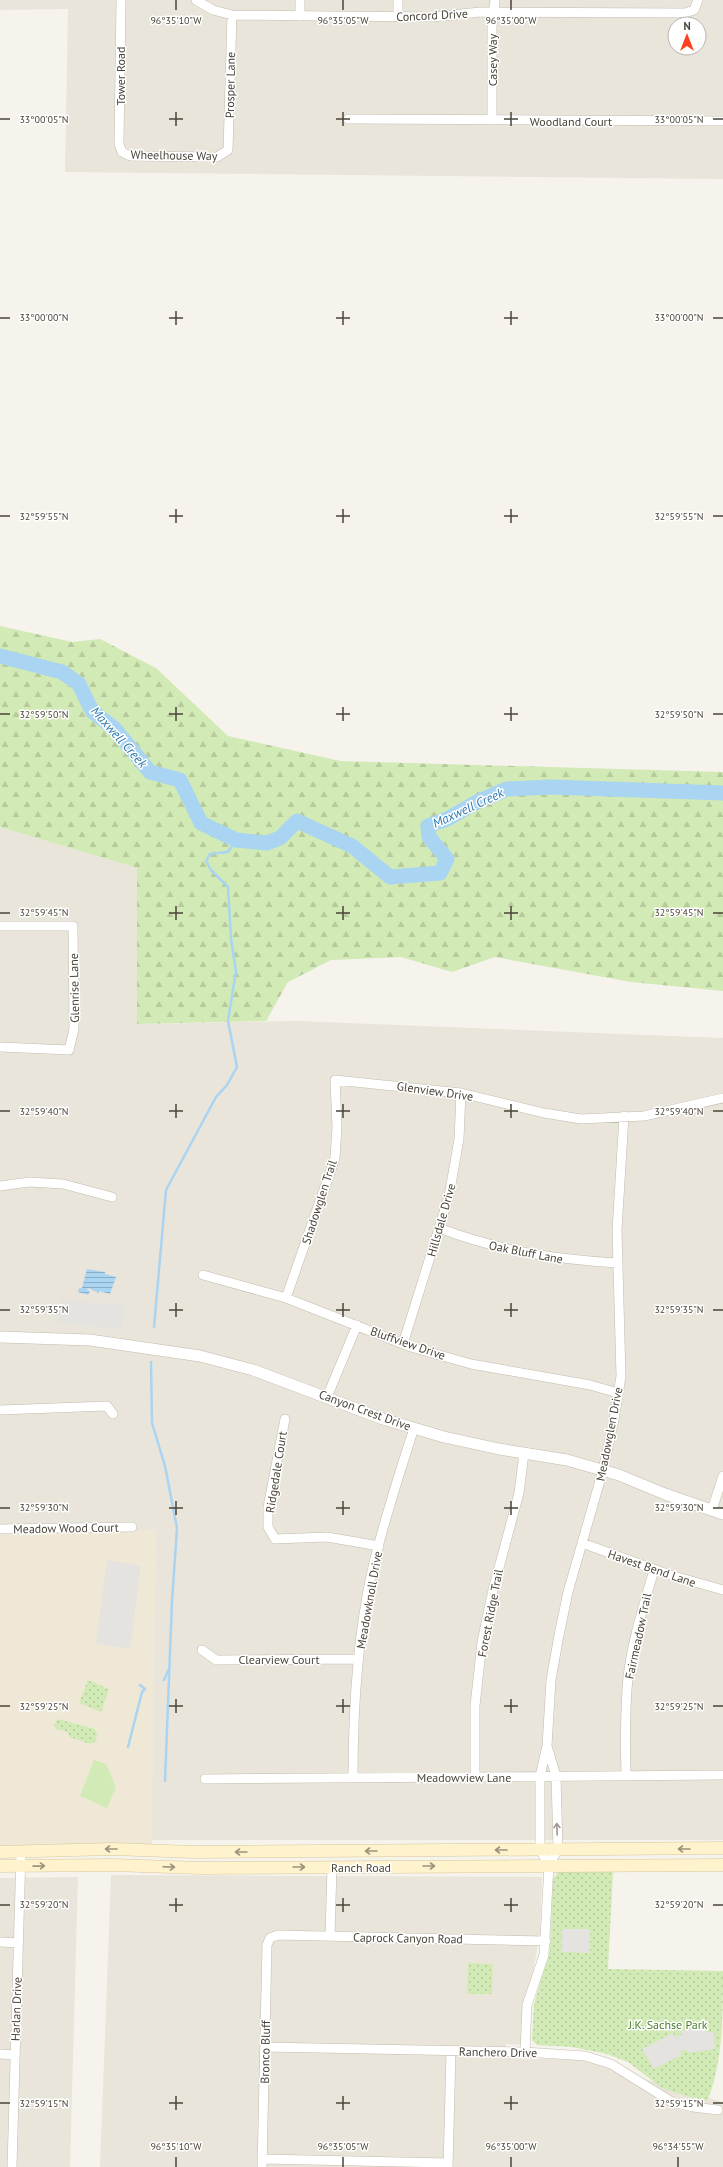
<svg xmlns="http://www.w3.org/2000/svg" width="723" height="2167" font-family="'PT Sans',sans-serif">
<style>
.residential{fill:#eae5da;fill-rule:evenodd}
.education{fill:#efe8d6}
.grass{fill:#d2eab5}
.forest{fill:url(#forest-firs)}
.park{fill:url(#park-dots)}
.parking{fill:#e5e3e0}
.water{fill:url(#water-rules)}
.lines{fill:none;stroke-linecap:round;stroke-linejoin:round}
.stream{stroke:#a9d4f2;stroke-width:2.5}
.river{stroke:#a9d4f2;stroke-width:15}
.minor-casing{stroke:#c2bbae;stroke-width:10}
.tertiary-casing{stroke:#c2bbae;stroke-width:12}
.secondary-casing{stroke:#d6c79b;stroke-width:13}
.minor{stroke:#fff;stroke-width:9}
.tertiary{stroke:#fff;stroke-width:11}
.secondary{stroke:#fff3cd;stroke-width:12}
.oneway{stroke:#9c9892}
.oneway2{stroke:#9c937c}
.ticks{fill:none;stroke:#4b4439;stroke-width:1.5}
.labels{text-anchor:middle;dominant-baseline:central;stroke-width:3;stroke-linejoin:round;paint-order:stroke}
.street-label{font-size:12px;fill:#4b4439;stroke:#fff}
.park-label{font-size:12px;fill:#4a7f2a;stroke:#fff}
.water-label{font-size:13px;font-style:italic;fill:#2e7ab2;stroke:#fff}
.ticks-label{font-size:10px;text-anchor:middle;fill:#4b4439;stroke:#fff;stroke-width:3;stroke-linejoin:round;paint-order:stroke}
</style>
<defs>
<pattern id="forest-firs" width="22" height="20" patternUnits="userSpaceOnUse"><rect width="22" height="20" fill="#d2eab5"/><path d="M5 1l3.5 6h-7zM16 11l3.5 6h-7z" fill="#b6ca9c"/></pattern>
<pattern id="park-dots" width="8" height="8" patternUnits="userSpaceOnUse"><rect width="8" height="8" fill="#d2eab5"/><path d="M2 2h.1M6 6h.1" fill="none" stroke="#b6ca9c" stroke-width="1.8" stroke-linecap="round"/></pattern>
<pattern id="water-rules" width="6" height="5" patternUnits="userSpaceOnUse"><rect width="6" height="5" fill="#a9d4f2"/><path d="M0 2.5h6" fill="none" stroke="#8caec5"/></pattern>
</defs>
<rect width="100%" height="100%" fill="#f6f3ec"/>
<path class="residential" d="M0 0H723V179L65 172 68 9 0 10ZM675 24H699V48H675Z
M0 827 137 868 138 1024 298 1021 723 1038V1840H0Z
M111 1875 542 1877 540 1932 521 2045 506 2044V2058L580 2060 723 2102V2167H100Z
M78 1877 70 2167H0V1878Z"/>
<path class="education" d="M156 1530 152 1845 0 1846V1533Z"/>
<path class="grass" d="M94 1760 106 1764 116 1787 107 1808 80 1796Z"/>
<path class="forest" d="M0 626 72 642 100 639 156 668 228 736 340 761 723 772V991L631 982 495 957 452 972 401 957 331 960 288 982 266 1021 137 1024V868L0 827Z"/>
<path class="park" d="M88 1680 109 1689 101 1712 79 1703Z
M58 1719 95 1729 97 1734 96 1741 90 1744 70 1737 67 1732 56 1729 54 1725Z
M559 1870 613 1871 608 1969 723 1971C723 2013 723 2062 708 2099L702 2101 662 2088 628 2062 607 2054 572 2047 537 2045 532 2040 534 2004 550 1950 553 1879Z
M468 1963 493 1964 492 1994H467Z"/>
<path class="parking" d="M60 1300 124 1305 122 1329 58 1323Z
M107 1560 141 1566 130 1649 96 1644Z
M562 1929H590V1953L562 1952Z
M704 2026 706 2032H714L715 2049 688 2053 687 2050 680 2051 681 2055 654 2069 642 2049 673 2033 675 2037 682 2035 681 2031Z"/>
<path class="water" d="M87 1269 105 1272V1274L116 1277 110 1294 99 1291V1293L88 1288 87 1290 90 1291 88 1295 78 1292 79 1288H82Z"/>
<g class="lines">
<path class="stream" d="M154 1327 166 1190 216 1097 227 1085 237 1067 228 1021 236 971 231 939 228 887 211 870 206 861 210 854 228 852 236 840
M151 1362 152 1423 165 1466 177 1528 172 1601 165 1781
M164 1680 169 1669
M128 1747 142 1692 145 1689 140 1685"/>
<path class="river" d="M0 656 62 672 79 684 92 711 115 729 150 772 180 780 201 823 236 840 267 843 280 838 297 821 352 846 390 877 440 873 447 859 429 837 428 826 447 819 477 802 507 789 550 787 723 793"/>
<defs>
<path id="minor" d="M121 0 119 144 122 152 130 156 217 157 228 150 232 15
M196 0 213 10 232 15 434 17 480 12 685 13 694 10 698 0
M300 16V0
M398 17V0
M348 119 723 121
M492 120V27L495 0
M0 926H73L74 1029 69 1050 0 1047
M0 1186 29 1182 63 1184 112 1197
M439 1228C499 1251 553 1259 617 1263
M203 1275 286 1298 411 1347 471 1364 590 1385 618 1393
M286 1298 335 1158 337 1127 335 1080 461 1093 544 1113 581 1119 644 1116 723 1098
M403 1344 449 1196 459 1139 461 1093
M327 1397 357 1325
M0 1410 107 1406 113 1414
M285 1419 268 1507V1527L275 1539 327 1537 379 1546
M712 1510 723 1476
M0 1529 132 1527
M582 1543 670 1575 723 1590
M202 1650 216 1660 359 1659
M547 1746 551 1680 559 1635 568 1592 603 1470 614 1420 621 1376 617 1230 624 1116
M626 1775C625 1743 625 1710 628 1677 632 1641 644 1605 654 1570
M353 1777C353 1709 357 1639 372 1571 383 1523 399 1475 414 1428
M475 1777V1706L482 1642 493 1590 519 1493 524 1453
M205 1779 723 1775
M330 1936 332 1867
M0 1942 18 1943
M265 2047 525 2052 585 2056 611 2064 672 2102 693 2107 718 2110
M525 2052 527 2005 544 1955 549 1865 558 1849 556 1776 547 1746 540 1776V1850L549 1865
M0 2054 15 2055
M262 2159 448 2163
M12 2167 21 1852
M262 2167 267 1945 270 1938 278 1935 546 1941
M448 2167 451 2051"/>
<path id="tertiary" d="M0 1337 90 1340 200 1356 253 1370 383 1419 444 1437 499 1449 567 1460 619 1475 665 1494 723 1514"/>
<path id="secondary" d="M0 1852 112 1849 194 1852 723 1848
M0 1866 113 1865 200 1868 723 1865"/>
</defs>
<use href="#minor" class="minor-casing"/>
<use href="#tertiary" class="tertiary-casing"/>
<use href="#secondary" class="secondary-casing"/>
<use href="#minor" class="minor"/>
<use href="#tertiary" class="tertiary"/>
<use href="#secondary" class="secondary"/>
</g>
<defs><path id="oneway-shaft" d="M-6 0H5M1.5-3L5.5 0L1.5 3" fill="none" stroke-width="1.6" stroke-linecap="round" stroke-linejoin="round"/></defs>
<use class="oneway" href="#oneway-shaft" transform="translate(557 1829) rotate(-92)"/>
<g class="oneway2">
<use href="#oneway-shaft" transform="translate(111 1849) rotate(-180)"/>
<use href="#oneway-shaft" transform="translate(684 1849) rotate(180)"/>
<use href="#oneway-shaft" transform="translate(501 1850) rotate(180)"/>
<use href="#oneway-shaft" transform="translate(371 1851) rotate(180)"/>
<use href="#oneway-shaft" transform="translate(241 1852) rotate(180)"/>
<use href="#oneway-shaft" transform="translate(39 1866) rotate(-1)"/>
<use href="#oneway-shaft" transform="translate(429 1866)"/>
<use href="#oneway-shaft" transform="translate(169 1867) rotate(2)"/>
<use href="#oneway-shaft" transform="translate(299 1867)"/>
</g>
<path class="ticks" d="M176 0V10M343 0V10M511 0V10M176 112V126M343 112V126M511 112V126M0 119H10M169 119H183M336 119H350M504 119H518M713 119H723M176 311V325M343 311V325M511 311V325M0 318H10M169 318H183M336 318H350M504 318H518M713 318H723M176 509V523M343 509V523M511 509V523M0 516H10M169 516H183M336 516H350M504 516H518M713 516H723M176 707V721M343 707V721M511 707V721M0 714H10M169 714H183M336 714H350M504 714H518M713 714H723M176 906V920M343 906V920M511 906V920M0 913H10M169 913H183M336 913H350M504 913H518M713 913H723M176 1104V1118M343 1104V1118M511 1104V1118M0 1111H10M169 1111H183M336 1111H350M504 1111H518M713 1111H723M176 1303V1317M343 1303V1317M511 1303V1317M0 1310H10M169 1310H183M336 1310H350M504 1310H518M713 1310H723M176 1501V1515M343 1501V1515M511 1501V1515M0 1508H10M169 1508H183M336 1508H350M504 1508H518M713 1508H723M176 1699V1713M343 1699V1713M511 1699V1713M0 1706H10M169 1706H183M336 1706H350M504 1706H518M713 1706H723M176 1898V1912M343 1898V1912M511 1898V1912M0 1905H10M169 1905H183M336 1905H350M504 1905H518M713 1905H723M176 2096V2110M343 2096V2110M511 2096V2110M0 2103H10M169 2103H183M336 2103H350M504 2103H518M713 2103H723M176 2157V2167M343 2157V2167M511 2157V2167M678 2157V2167"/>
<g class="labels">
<g class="street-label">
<text transform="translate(432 15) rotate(-3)">Concord Drive</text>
<text transform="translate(492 60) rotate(-90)">Casey Way</text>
<text transform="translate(120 76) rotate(-90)">Tower Road</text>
<text transform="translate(230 85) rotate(-89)">Prosper Lane</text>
<text x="571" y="121">Woodland Court</text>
<text transform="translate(174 155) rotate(1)">Wheelhouse Way</text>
<text transform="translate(74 988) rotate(-91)">Glenrise Lane</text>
<text transform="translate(435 1091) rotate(8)">Glenview Drive</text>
<text transform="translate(319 1202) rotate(-72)">Shadowglen Trail</text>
<text transform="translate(441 1220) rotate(-74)">Hillsdale Drive</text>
<text transform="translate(526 1252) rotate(11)">Oak Bluff Lane</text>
<text transform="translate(408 1343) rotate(19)">Bluffview Drive</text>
<text transform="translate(365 1410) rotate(20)">Canyon Crest Drive</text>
<text transform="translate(609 1434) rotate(-79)">Meadowglen Drive</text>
<text transform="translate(276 1472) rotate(-81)">Ridgedale Court</text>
<text transform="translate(66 1528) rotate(-1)">Meadow Wood Court</text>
<text transform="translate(652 1568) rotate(19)">Havest Bend Lane</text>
<text transform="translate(369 1600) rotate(-80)">Meadowknoll Drive</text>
<text transform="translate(490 1613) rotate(-79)">Forest Ridge Trail</text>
<text transform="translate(638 1636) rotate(-78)">Fairmeadow Trail</text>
<text x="279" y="1659">Clearview Court</text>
<text x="464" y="1777">Meadowview Lane</text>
<text x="361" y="1867">Ranch Road</text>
<text transform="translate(408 1938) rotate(1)">Caprock Canyon Road</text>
<text transform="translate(16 2009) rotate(-88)">Harlan Drive</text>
<text transform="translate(265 2052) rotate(-89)">Bronco Bluff</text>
<text transform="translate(498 2052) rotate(1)">Ranchero Drive</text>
</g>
<g class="park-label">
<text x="668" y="2024">J.K. Sachse Park</text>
</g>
<g class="water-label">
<text transform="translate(119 737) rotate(48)">Maxwell Creek</text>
<text transform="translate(468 808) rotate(-25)">Maxwell Creek</text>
</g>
</g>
<g class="ticks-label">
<text x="176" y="24">96°35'10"W</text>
<text x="343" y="24">96°35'05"W</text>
<text x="511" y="24">96°35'00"W</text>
<text x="44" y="123">33°00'05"N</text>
<text x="679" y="123">33°00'05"N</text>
<text x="44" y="321">33°00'00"N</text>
<text x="679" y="321">33°00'00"N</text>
<text x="44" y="520">32°59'55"N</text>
<text x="679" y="520">32°59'55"N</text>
<text x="44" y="718">32°59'50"N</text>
<text x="679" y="718">32°59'50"N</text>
<text x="44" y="916">32°59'45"N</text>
<text x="679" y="916">32°59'45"N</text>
<text x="44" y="1115">32°59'40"N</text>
<text x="679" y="1115">32°59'40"N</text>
<text x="44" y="1313">32°59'35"N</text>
<text x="679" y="1313">32°59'35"N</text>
<text x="44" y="1511">32°59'30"N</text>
<text x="679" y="1511">32°59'30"N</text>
<text x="44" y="1710">32°59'25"N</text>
<text x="679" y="1710">32°59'25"N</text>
<text x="44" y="1908">32°59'20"N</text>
<text x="679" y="1908">32°59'20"N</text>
<text x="44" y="2107">32°59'15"N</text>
<text x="679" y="2107">32°59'15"N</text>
<text x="176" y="2150">96°35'10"W</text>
<text x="343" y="2150">96°35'05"W</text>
<text x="511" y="2150">96°35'00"W</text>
<text x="678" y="2150">96°34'55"W</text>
</g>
<g transform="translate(687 36)"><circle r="19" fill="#ffffff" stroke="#b7b4b0"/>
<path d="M0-3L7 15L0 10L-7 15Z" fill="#fc3f1d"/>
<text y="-6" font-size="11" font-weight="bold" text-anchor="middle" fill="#4b4439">N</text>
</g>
</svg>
